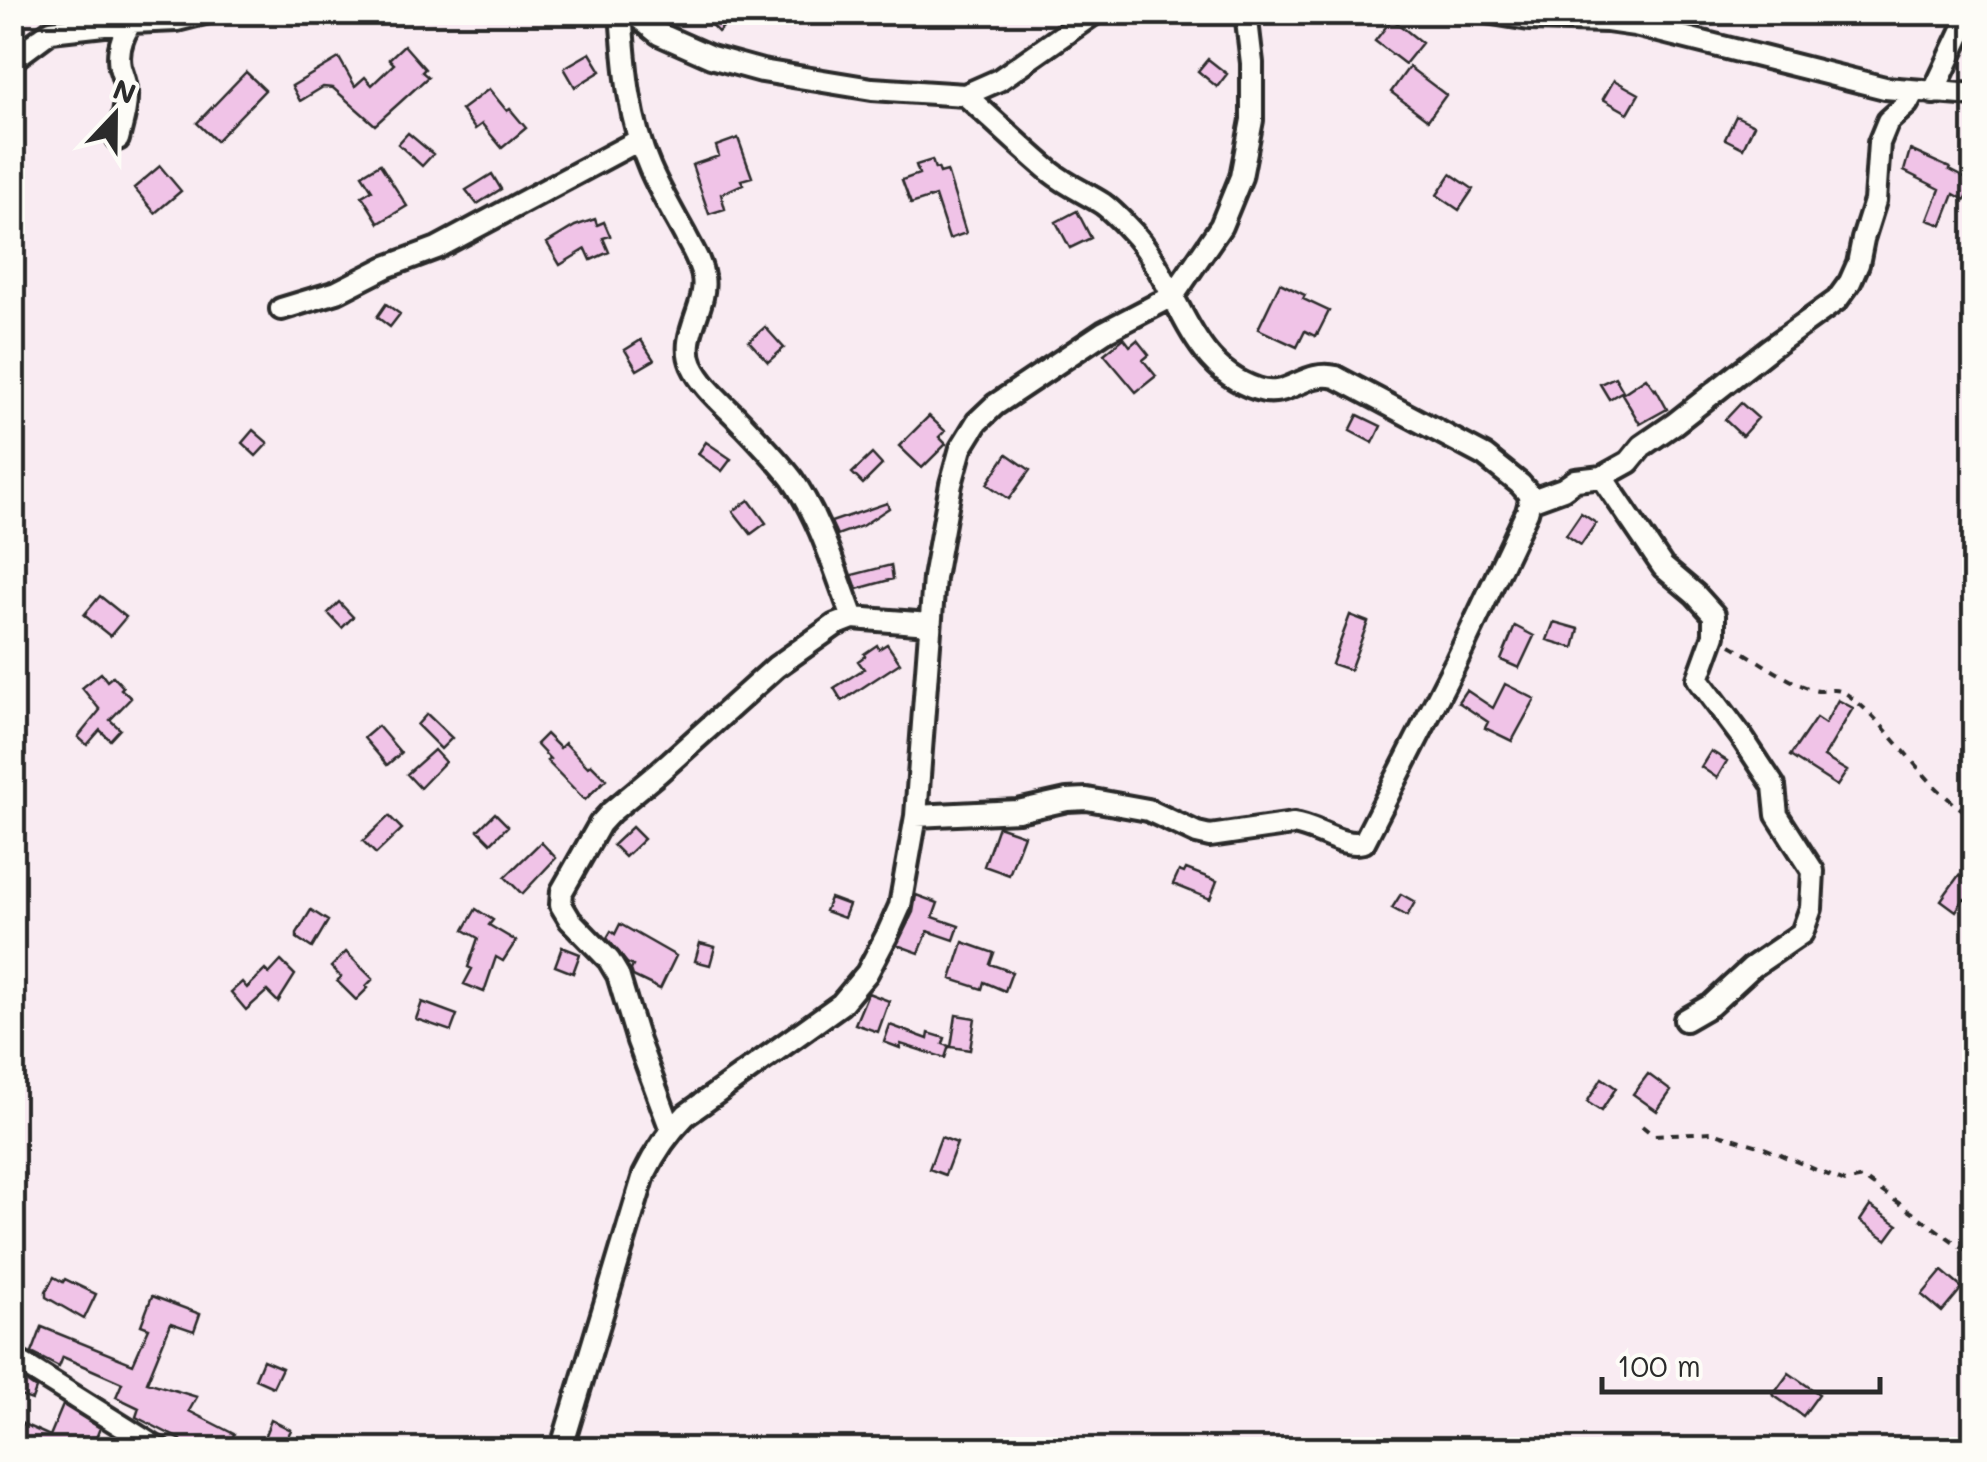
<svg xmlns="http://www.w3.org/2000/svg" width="1987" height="1462" font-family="Mali,sans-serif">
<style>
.building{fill:#f0c3e7;stroke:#2b2b2b;stroke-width:2.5}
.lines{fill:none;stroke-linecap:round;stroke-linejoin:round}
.street-casing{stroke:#2b2b2b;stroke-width:28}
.path{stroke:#2b2b2b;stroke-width:4;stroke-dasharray:8 8;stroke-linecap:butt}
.street{stroke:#fdfcf7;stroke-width:20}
</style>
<rect width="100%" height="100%" fill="#f9ebf2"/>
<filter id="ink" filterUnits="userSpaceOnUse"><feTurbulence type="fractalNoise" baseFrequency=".01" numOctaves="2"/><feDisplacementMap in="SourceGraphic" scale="20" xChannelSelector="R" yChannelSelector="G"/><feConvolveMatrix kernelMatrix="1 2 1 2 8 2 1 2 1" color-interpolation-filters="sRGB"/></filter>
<g filter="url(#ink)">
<path class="building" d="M699 12H719L728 22 718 32Z
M1392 19 1422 43 1405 64 1375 41Z
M404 45 425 69 422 72 428 77 375 125 333 88 323 87 300 101 292 86 339 58 355 86 365 77 372 85 394 64 389 59Z
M590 53 601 71 575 87 564 68Z
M1208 59 1227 74 1217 87 1198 71Z
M1409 67 1446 95 1428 120 1391 92Z
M246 72 265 90 216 141 197 123Z
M1614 80 1639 94 1628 113 1603 99Z
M489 89 507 111 510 109 526 128 502 148 482 124 475 129 461 110Z
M1736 116 1754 125 1743 148 1725 139Z
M408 133 433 154 422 166 398 144Z
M738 138 752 177 741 180 743 184 721 194 725 209 709 214 692 165 719 156 716 146Z
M1910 150 1950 168 1949 170 1974 183 1965 200 1954 194 1942 225 1928 220 1940 189 1904 171Z
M932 160 935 169 938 168 940 173 947 171 966 233 949 239 935 196 911 204 902 180 919 174 916 165Z
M380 164 407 206 379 223 362 196 372 190 362 175Z
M160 166 181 191 155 213 134 188Z
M492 174 501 189 477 204 466 190Z
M1451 174 1473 189 1459 210 1437 195Z
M1077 211 1091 238 1070 248 1056 222Z
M595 219 597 225 604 222 610 236 603 238 609 252 591 260 586 249 560 265 547 243 575 226Z
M1280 283 1305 295 1303 299 1329 311 1318 333 1317 332 1315 336 1305 331 1297 347 1258 329Z
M386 304 400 314 390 327 377 317Z
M765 327 784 348 768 362 749 341Z
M1124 338 1130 346 1137 340 1149 355 1143 360 1156 376 1136 392 1104 354Z
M641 340 654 360 637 370 625 350Z
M1615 377 1623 391 1609 399 1600 384Z
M1646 378 1655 390 1656 389 1667 409 1640 424 1622 394Z
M1741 403 1758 418 1742 436 1725 420Z
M1358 415 1381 426 1373 443 1350 431Z
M929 416 945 431 939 437 946 444 922 468 899 446Z
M253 430 268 443 256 456 242 443Z
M706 442 731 459 722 471 698 454Z
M872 454 882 465 863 484 852 473Z
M1007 454 1030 470 1009 499 987 484Z
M749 500 766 523 751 534 733 511Z
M887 503 889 508 862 526 837 535 831 522Z
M1581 513 1596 523 1581 545 1566 535Z
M891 565 893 579 857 589 852 575Z
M100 596 126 617 110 636 84 615Z
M339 602 353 617 342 628 328 613Z
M1350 615 1368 622 1350 670 1332 664Z
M1554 622 1579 629 1574 648 1547 640Z
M1515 626 1534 636 1519 668 1501 660Z
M887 644 900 663 842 701 834 688 864 669 858 661 865 656 864 654 877 645 879 649Z
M101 673 107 681 113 676 123 687 121 689 131 698 110 720 120 729 110 740 100 730 87 745 78 737 100 710 82 688Z
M1505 684 1535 699 1512 741 1485 728 1488 722 1458 702 1466 690 1493 708Z
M1838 700 1853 708 1824 757 1847 771 1837 786 1790 756 1816 718 1825 724Z
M427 714 452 738 441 749 417 725Z
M378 726 401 753 387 765 364 738Z
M546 734 560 748 565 743 588 767 591 764 606 779 585 800 547 761 550 759 536 744Z
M434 750 445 762 420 788 407 774Z
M1711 751 1727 761 1717 778 1701 767Z
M495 813 508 826 491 843 478 830Z
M389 816 402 829 376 854 363 841Z
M998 826 1024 835 1009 875 984 866Z
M632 827 644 839 625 857 613 845Z
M541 842 556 858 522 894 505 877Z
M1186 869 1217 881 1210 899 1173 884 1179 871 1184 873Z
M1959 875 1974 886V906L1964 899 1956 911 1941 900Z
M1401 894 1415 902 1407 916 1392 908Z
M916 895 938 903 933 917 959 926 954 940 928 931 919 953 897 945 913 912Z
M830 898 849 905 844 918 825 911Z
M476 909 493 920 489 925 516 941 503 961 496 957 484 992 464 984 472 969 468 967 478 938 464 930Z
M311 910 328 921 312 948 297 938V933Z
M620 924 676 956 660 989 633 976 631 970 633 966 627 963 607 938 611 931 615 934Z
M963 942 994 953 990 964 1012 972 1005 991 984 982 982 989 951 979Z
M700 943 715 947 710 965 695 961Z
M562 947 580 954 573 973 555 966Z
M346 952 373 979 366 986 368 988 356 1000 337 981 341 977 331 967Z
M281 961 295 975 278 1002 267 991 246 1010 231 992 242 982 247 988 265 970 269 974Z
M868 993 889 1001 878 1032 855 1024Z
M422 1002 457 1015 451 1031 416 1019Z
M956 1015 975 1018 970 1050 951 1047Z
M890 1025 928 1039 929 1033 945 1038 943 1044 949 1046 945 1058 901 1044 900 1048 884 1042Z
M1648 1074 1671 1091 1657 1111 1633 1094Z
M1602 1078 1616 1088 1601 1111 1587 1102Z
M941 1137 957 1143 945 1175 929 1169Z
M1870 1206 1898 1225 1887 1240 1860 1221Z
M1942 1271 1962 1288 1942 1312 1922 1295Z
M54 1277 63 1282 65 1279 96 1294 84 1319 46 1297V1291Z
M152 1296 200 1314 194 1331 171 1323 147 1382 197 1397 189 1411 234 1434 233 1437 257 1450H178L181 1440 136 1417 139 1408 116 1397 122 1383 63 1357 59 1367 32 1353 42 1327 133 1364 149 1328 141 1325Z
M263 1360 282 1368 273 1387 255 1379Z
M1789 1373 1819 1394 1803 1416 1773 1395Z
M20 1378 36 1389 32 1400 14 1394Z
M63 1405 100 1428 96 1438 122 1450H12V1419L50 1436Z
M271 1420 291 1430 281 1450H259Z"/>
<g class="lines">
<defs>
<path id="street" d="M621 12C625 66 628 118 650 168 660 191 673 213 685 235 692 249 701 262 703 277 708 307 679 335 692 365 701 385 721 402 736 417 755 437 775 457 792 479 821 520 835 571 853 618
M632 12 659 34 711 57 762 71 872 89 965 95 999 80 1096 12
M1486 12 1529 19 1607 21 1635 25 1885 88 1974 95
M12 60 51 31 131 22 177 20 209 12
M1933 93 1971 12
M118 139C122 123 127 107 126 91 126 83 122 75 120 67 116 47 125 31 136 14
M281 309 337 292 386 267 437 248 639 140
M1602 477 1663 567 1695 594 1714 615V635L1698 679 1741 736 1774 786 1777 815 1813 871 1811 908 1802 933 1751 968 1711 1005 1685 1020
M1530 501 1563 489 1576 480 1602 477 1629 462 1642 446 1674 424 1769 349 1837 300 1850 282 1858 264 1863 239 1875 201 1879 143 1888 121 1907 104 1914 91
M916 816 1018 811 1067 800 1087 799 1148 810 1197 833 1210 836 1293 824C1318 827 1340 848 1364 842L1456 662 1527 512 1530 501 1528 493 1520 484 1485 456 1336 377C1304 369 1289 400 1257 389 1187 366 1179 286 1136 236 1126 225 1115 213 1103 204 1086 193 1067 185 1051 172 1021 147 994 120 965 95
M671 1130 638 1041 618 975 609 960 570 920 561 905 562 891 600 824 611 812 658 773 776 667 835 625 853 618 929 624
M23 1364 160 1450
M561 1450 644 1175C655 1152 667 1134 686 1115L841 1004 867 973 887 935 900 906 916 816 934 578 951 484 961 448 977 422 995 405 1104 332 1173 296 1221 226 1241 177 1252 120V63L1246 12"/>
</defs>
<use href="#street" class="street-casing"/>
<path class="path" d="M1731 645C1753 657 1775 673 1798 684 1804 686 1813 691 1819 691 1831 691 1837 687 1848 695 1895 729 1923 788 1974 817
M1642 1126 1653 1135 1712 1132 1762 1147 1845 1182 1863 1178 1974 1256
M1974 1286C1962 1319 1961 1347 1974 1381
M1972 1450 1974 1443"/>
<use href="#street" class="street"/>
</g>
</g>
<rect width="1987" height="1462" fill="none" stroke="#fdfcf7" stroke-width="50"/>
<rect x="25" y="25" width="1937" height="1412" fill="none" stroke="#2b2b2b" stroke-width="4" filter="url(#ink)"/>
<g transform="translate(115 115) rotate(22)" stroke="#fdfcf7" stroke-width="8" paint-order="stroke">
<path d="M0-8L18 38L0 25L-18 38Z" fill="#2b2b2b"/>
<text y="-15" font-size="28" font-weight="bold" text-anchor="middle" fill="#2b2b2b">N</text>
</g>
<path d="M1602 1377v15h278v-15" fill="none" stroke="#2b2b2b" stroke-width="5"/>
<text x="1617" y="1377" font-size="30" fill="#2b2b2b" stroke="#fdfcf7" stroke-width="8" paint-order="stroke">100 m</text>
</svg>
